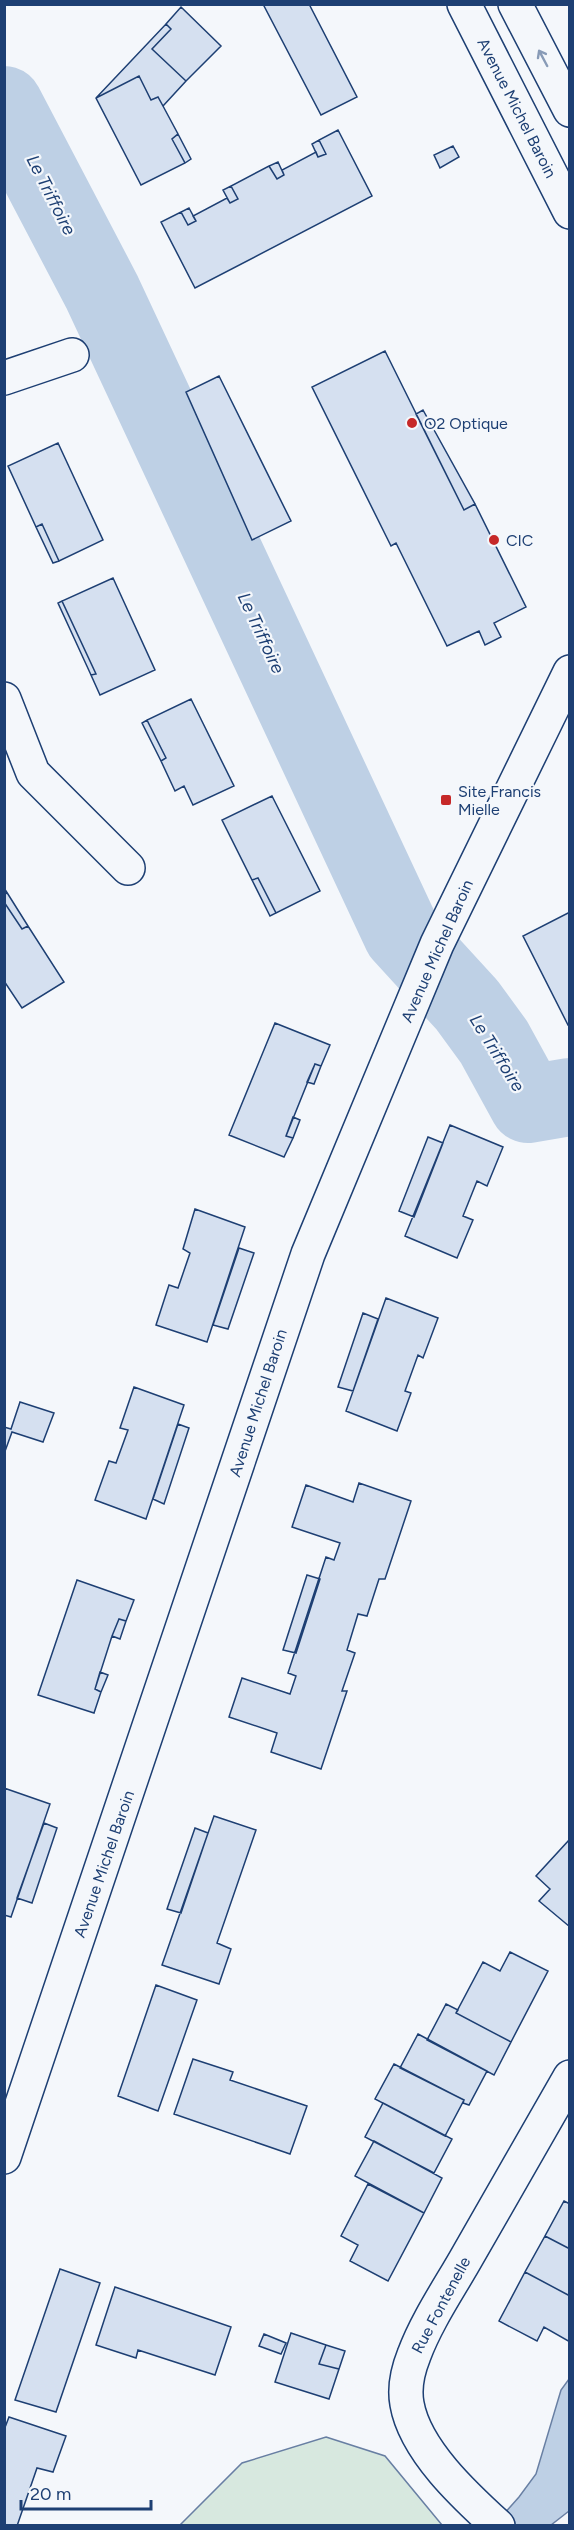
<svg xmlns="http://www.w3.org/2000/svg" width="574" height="2530" font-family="Figtree,sans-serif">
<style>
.green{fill:#d7e8df;stroke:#687fa3;stroke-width:1.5}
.water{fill:#bed0e5;stroke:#687fa3;stroke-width:1.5}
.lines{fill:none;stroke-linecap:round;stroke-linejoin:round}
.river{stroke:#bed0e5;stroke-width:78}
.building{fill:#d5e0f0;stroke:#1d3f73;stroke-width:1.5}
.minor-casing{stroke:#1d3f73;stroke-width:36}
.tertiary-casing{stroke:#1d3f73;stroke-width:36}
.minor{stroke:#f4f7fb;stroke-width:33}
.tertiary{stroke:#f4f7fb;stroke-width:33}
.oneway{stroke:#889bb7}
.poi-dot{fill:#c62828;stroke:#f4f7fb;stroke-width:2}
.labels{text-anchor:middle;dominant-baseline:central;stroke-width:4.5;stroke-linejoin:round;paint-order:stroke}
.street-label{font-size:16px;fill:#1d3f73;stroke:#f4f7fb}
.poi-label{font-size:16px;fill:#1d3f73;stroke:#f4f7fb;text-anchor:start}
.water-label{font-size:18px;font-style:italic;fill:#1d3f73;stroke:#f4f7fb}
</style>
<rect width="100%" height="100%" fill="#f4f7fb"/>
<path class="green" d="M326 2437 385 2456 442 2525H180L242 2463Z"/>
<path class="water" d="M569 2379V2511L551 2525 493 2526 519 2497 536 2474 561 2390Z"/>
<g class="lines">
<path class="river" d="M4 105 102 292 402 934 467 1005 494 1042 528 1104 570 1097"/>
</g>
<path class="building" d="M263 4H309L357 97 321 115Z
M181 7 221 46 186 81 152 49 171 29 166 24Z
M166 24 171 29 152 49 186 81 163 106 158 97 151 100 139 76 96 98Z
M139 76 151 100 158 97 163 106 178 134 172 139 185 163 141 185 96 98Z
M338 130 372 196 195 288 161 222 181 212 188 225 196 221 193 216 227 198 230 203 238 199 231 186 269 166 277 179 284 175 282 170 316 152 318 157 326 154 319 140Z
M178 134 191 159 185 163 172 139Z
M319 140 326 154 318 157 312 144Z
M453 146 459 157 440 168 434 155Z
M278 162 284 175 277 179 269 166Z
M231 186 238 199 230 203 223 190Z
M189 208 196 221 188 225 181 212Z
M385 351 464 510 475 504 526 607 494 623 501 637 485 645 479 631 447 646 396 543 391 546 312 387Z
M219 376 291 521 252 540 186 392Z
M423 410 475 504 464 510 416 414Z
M58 443 103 540 59 561 42 524 36 527 8 466Z
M42 524 59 561 53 563 36 527Z
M113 578 155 670 100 695 91 675 96 674 62 601Z
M62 601 96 674 91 675 58 603Z
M191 699 234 786 193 805 184 786 175 791 161 761 166 758 147 720Z
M147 720 166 758 161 761 142 723Z
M272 796 320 891 276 913 258 878 252 880 222 820Z
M258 878 276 913 270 916 252 880Z
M6 891 28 926 22 929 4 902Z
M4 902 22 929 28 926 64 982 22 1008 4 981Z
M570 912V1024L568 1025 523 936Z
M275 1023 330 1045 321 1066 315 1064 286 1136 293 1138 284 1157 229 1135Z
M315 1064 321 1066 314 1084 307 1082Z
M293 1117 300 1120 293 1138 286 1136Z
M450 1125 503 1147 487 1186 477 1181 463 1216 473 1220 457 1258 405 1236Z
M428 1137 443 1143 414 1217 399 1211Z
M195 1209 245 1227 207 1342 156 1325 169 1285 178 1288 190 1253 183 1249Z
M239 1248 254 1253 228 1329 213 1325Z
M386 1298 438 1318 423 1358 418 1355 405 1391 411 1393 397 1431 346 1411Z
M363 1313 378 1319 353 1391 338 1387Z
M134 1387 184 1405 146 1519 95 1500 109 1461 116 1463 128 1430 120 1428Z
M20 1402 54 1413 43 1442 12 1432 4 1454V1427L11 1429Z
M178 1424 189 1428 164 1504 153 1499Z
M359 1483 411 1501 385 1579H379L367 1616 358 1614 347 1650 355 1653 342 1691H347L321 1769 271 1752 277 1733 229 1717 242 1678 290 1694 296 1676 288 1673 326 1557 334 1560 340 1543 292 1527 306 1485 353 1502Z
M307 1575 320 1579 296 1653 283 1650Z
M77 1580 134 1600 126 1621 119 1619 112 1636 95 1689 101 1692 94 1713 38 1695Z
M119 1619 126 1621 120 1639 112 1636Z
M100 1672 108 1675 101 1692 95 1689Z
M4 1788 50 1804 11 1917 4 1915Z
M214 1816 256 1830 217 1943 231 1949 219 1984 162 1965Z
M44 1823 57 1828 32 1903 17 1898Z
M195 1828 208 1833 181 1913 167 1909Z
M570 1839V1927L539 1901 550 1889 536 1876Z
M510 1952 548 1971 511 2042 456 2013 483 1962 500 1971Z
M156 1985 197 2000 158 2111 118 2096Z
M446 2004 458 2010 456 2013 511 2042 494 2075 427 2040Z
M418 2034 487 2071 469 2105 463 2103 464 2100 400 2068Z
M193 2059 233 2072 230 2080 307 2106 290 2154 174 2114Z
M394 2064 464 2100 445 2136 375 2099Z
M383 2103 452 2139 434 2173 365 2137Z
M374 2141 442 2178 424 2213 355 2176Z
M368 2184 424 2213 388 2281 350 2261 358 2245 341 2236Z
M564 2201 570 2204V2249L545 2236Z
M545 2236 570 2249V2296L525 2272Z
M60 2269 100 2283 56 2412 15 2400Z
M525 2272 570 2296V2342L544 2327 537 2341 499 2321Z
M115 2287 231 2327 215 2375 138 2350 136 2358 96 2345Z
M291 2333 326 2345 319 2364 339 2369 329 2399 275 2382Z
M264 2334 286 2343 281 2354 259 2346Z
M326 2345 345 2351 339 2369 319 2364Z
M9 2417 66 2436 53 2472 37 2468 17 2526H4V2430Z"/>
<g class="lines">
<defs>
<path id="minor" d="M4 378 72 355
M4 699 33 773 128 868
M498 2526C465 2496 415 2450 407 2404 404 2388 408 2370 414 2355 427 2320 450 2287 468 2255 502 2196 536 2136 570 2077"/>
<path id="tertiary" d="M464 4 570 212
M515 4 570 110
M4 2157 308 1254 437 944 570 672"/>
</defs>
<use href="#minor" class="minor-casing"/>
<use href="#tertiary" class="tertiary-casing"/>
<use href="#minor" class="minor"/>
<use href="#tertiary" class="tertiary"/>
</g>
<defs><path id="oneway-shaft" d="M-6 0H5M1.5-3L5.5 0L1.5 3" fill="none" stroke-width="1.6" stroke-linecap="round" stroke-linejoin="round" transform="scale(1.5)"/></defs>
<use class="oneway" href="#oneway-shaft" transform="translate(543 58) rotate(-118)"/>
<g class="poi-dot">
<circle cx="412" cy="423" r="6"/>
<circle cx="494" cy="540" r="6"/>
<rect x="440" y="794" width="12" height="12" rx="3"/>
</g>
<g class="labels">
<g class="street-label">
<text transform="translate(517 108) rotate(63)">Avenue Michel Baroin</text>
<text transform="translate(437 951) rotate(-66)">Avenue Michel Baroin</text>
<text transform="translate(258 1403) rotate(-72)">Avenue Michel Baroin</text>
<text transform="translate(104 1864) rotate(-71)">Avenue Michel Baroin</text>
<text transform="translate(441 2305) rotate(-62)">Rue Fontenelle</text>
</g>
<g class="poi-label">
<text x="424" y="423">O2 Optique</text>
<text x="506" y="540">CIC</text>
<text x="458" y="791">Site Francis<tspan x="458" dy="18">Mielle</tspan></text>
</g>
<g class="water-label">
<text transform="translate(51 195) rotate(63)">Le Triffoire</text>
<text transform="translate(261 633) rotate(65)">Le Triffoire</text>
<text transform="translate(497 1053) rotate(58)">Le Triffoire</text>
</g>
</g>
<rect width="574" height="2530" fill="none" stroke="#1d3f73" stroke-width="12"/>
<path d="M21 2500v9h130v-9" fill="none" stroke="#1d3f73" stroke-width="3"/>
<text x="30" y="2500" font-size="18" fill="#1d3f73" stroke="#f4f7fb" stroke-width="4.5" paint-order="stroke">20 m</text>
</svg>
